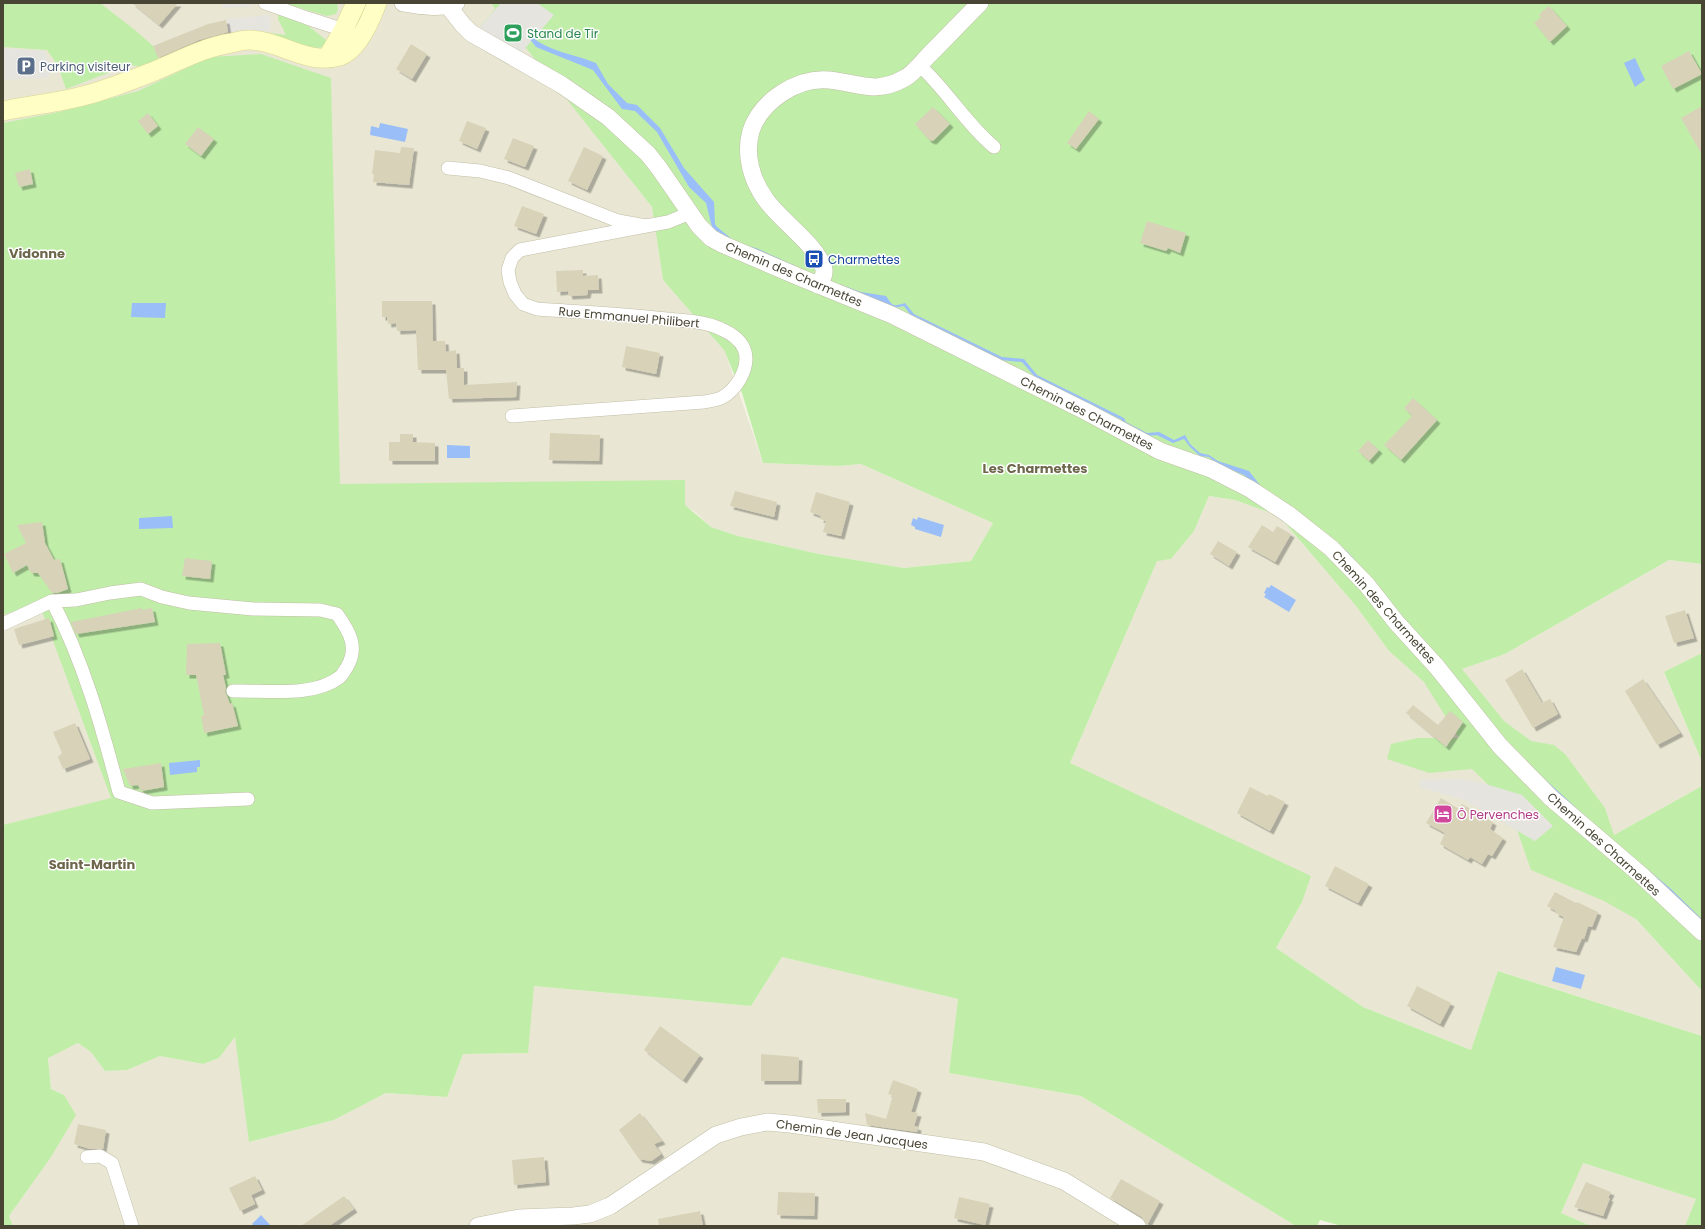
<svg xmlns="http://www.w3.org/2000/svg" width="1705" height="1229" font-family="Poppins,sans-serif">
<style>
.residential{fill:#e9e7d3}
.green{fill:#c0eea9}
.parking{fill:#e5e4de}
.water{fill:#9abef8}
.building{fill:#d8d2b9;filter:url(#shadow)}
.lines{fill:none;stroke-linecap:round;stroke-linejoin:round}
.minor-casing{stroke:#c1bea7;stroke-width:14}
.tertiary-casing{stroke:#c1bea7;stroke-width:18}
.secondary-casing{stroke:#d9d690;stroke-width:20}
.minor{stroke:#fff;stroke-width:13}
.tertiary{stroke:#fff;stroke-width:17}
.secondary{stroke:#fffec5;stroke-width:19}
.labels{text-anchor:middle;dominant-baseline:central;stroke-width:3;stroke-linejoin:round;paint-order:stroke}
.leisure-label{font-size:12px;fill:#27864d;stroke:#fff;text-anchor:start}
.service-label{font-size:12px;fill:#4e5e75;stroke:#fff;text-anchor:start}
.transit-label{font-size:12px;fill:#164399;stroke:#fff;text-anchor:start}
.street-label{font-size:12px;fill:#484534;stroke:#fff}
.hotel-label{font-size:12px;fill:#b23c85;stroke:#fff;text-anchor:start}
.neighbourhood-label{font-size:13px;font-weight:bold;fill:#6c664a;stroke:#fff}
</style>
<defs>
<filter id="shadow"><feDropShadow dx="3.5" dy="3.5" stdDeviation="0" flood-color="#0004"/></filter>
</defs>
<rect width="100%" height="100%" fill="#f5f3e5"/>
<path class="residential" d="M3 3H491L652 207 663 280 724 349 763 463 838 466 861 464 993 523 971 561 904 568 819 554 738 536 711 527 695 512 684 505 685 480 324 832 3 841Z
M1209 496 1235 500 1279 516 1356 606 1389 651 1424 682 1505 654 1669 560 1702 564V653L1664 673 1702 762V786L1614 835 1636 919 1702 991V1036L1499 971 1471 1050 1363 1007 1276 948 1302 902 1070 763 1157 560 1171 559 1194 531Z
M782 957 958 999 949 1073 1081 1096 1296 1226H13L9 1216 26 1192 64 1095 51 1089 48 1057 78 1043 91 1052 105 1071 127 1070 160 1056 203 1064 219 1058 235 1037 250 1142 334 1120 386 1093 447 1097 463 1054 527 1053 533 986 751 1006Z
M1582 1163 1697 1199 1685 1226H1591L1561 1213Z"/>
<path class="green" d="M3 3H100L135 30 153 46 160 59 238 32 254 31 286 35 278 19V15L280 13 306 24 326 40 325 45 322 47 313 49 263 39 152 68 129 65 66 89 58 66 47 50 3 47Z
M283 3H337L338 9 336 14 327 16Z
M491 3H1702V564L1669 560 1505 654 1462 669 1504 721 1531 741 1554 745 1565 754 1605 808 1614 835 1702 786V991L1636 919 1604 901 1531 870 1508 804 1472 769 1429 773 1387 759 1391 744 1418 738H1459L1424 682 1389 651 1356 606 1279 516 1235 500 1209 496 1194 531 1171 559 1157 561 1070 763 1311 876 1302 902 1276 948 1363 1007 1471 1050 1498 971 1702 1036V1226H1685L1696 1199 1583 1163 1561 1213 1591 1226H1342L1320 1220 1317 1226H1296L1081 1096 949 1073 958 999 782 957 751 1006 534 986 528 1053 463 1054 447 1097 386 1093 334 1120 249 1142 235 1037 219 1058 203 1064 160 1056 127 1070 105 1071 91 1052 78 1043 48 1058 51 1089 64 1095 76 1115 51 1157 9 1216 13 1226H3V825L111 798 39 603 3 615V123L59 112 138 91 210 57 261 54 331 78 340 484 685 480V505L711 527 738 536 819 554 904 568 971 561 993 523 861 464 838 466 763 463 742 393 724 350 663 280 652 207 526 48 479 28 495 9Z
M1702 653V762L1664 672Z"/>
<path class="parking" d="M222 3H251V7L222 8Z
M501 3H537L554 15 521 53 479 28Z
M271 15 270 31 246 30 228 32 227 19Z
M3 48 44 51 50 62 49 78 3 80Z
M1458 779 1479 782 1522 795 1553 826 1535 841 1464 800 1419 787 1420 780Z"/>
<path class="water" d="M531 36C549 52 575 54 596 63L608 84 627 103 637 105 660 128 684 168 714 202 715 224 717 227 738 244 756 248 796 266 795 269 762 254 737 246 713 231 706 203 689 187 657 132 635 111 622 109 593 70 536 47 529 38Z
M1635 58 1645 80 1635 87 1624 63Z
M380 123 408 129 405 142 370 135 371 126 379 128Z
M839 284 861 292 886 296C893 306 892 307 905 303L914 314 1002 357 1024 359 1037 375 1124 418 1126 422 1147 433 1159 432 1174 440 1185 435 1190 444 1200 453 1209 455 1218 461 1249 471 1263 489 1348 552 1363 570 1261 491 1244 475 1217 464 1209 457 1200 456 1190 447 1184 439 1173 443 1157 435 1146 436 1122 423V420L1035 377 1022 362 1000 360 928 323 912 317 904 306 893 308 841 289Z
M132 303H166L165 318 131 317Z
M447 445 470 446V458H447Z
M172 516 173 528 139 529V518Z
M918 517 944 525 941 537 915 529V527L911 525 913 518 917 520Z
M1271 585 1296 600 1289 612 1264 597 1266 594 1264 593 1267 587 1269 588Z
M1414 629 1468 692 1485 716 1514 751 1594 824 1671 889 1702 919V922L1512 753Z
M200 760V767H197V772L170 775 169 763Z
M1556 967 1585 975 1581 989 1552 981Z
M261 1215 271 1226H255L252 1224Z"/>
<path class="building" d="M132 3H178L159 25Z
M1549 6 1567 26 1550 42 1534 23 1541 17 1539 14Z
M226 20 228 32 199 40 158 58 153 46 208 24Z
M411 44 427 54 412 79 396 69Z
M1689 51 1702 74 1673 89 1661 66Z
M1702 106V155L1681 118Z
M933 107 950 124 933 141 929 140 915 124Z
M1089 111 1099 119 1076 149 1067 143Z
M148 113 158 126 148 134 138 121Z
M467 121 486 128 477 149 459 141Z
M198 127 214 139 201 156 185 144Z
M513 138 534 146 525 167 504 159Z
M401 147 414 148 409 185 373 182 374 174H372L375 150 400 153Z
M584 147 603 156 587 190 568 181Z
M30 169 33 184 19 187 15 173Z
M522 206 544 214 536 234 514 226Z
M1147 221 1186 233 1180 253 1168 248 1166 251 1140 243Z
M583 270V276L598 275 599 290H588L587 295 569 296 568 291 557 292 556 271Z
M382 301H432L433 341H445L446 352 456 350 457 368H464V385L517 382 516 397 449 399 446 370H418L416 330 397 331 396 323 388 324 387 317H382Z
M626 346 660 353 656 374 622 367Z
M1413 398 1437 420 1401 460 1384 445 1412 416 1404 408Z
M550 433 600 435 599 461 549 460Z
M400 434H413V442L435 443V461H389V442H400Z
M1368 440 1379 450 1369 461 1358 451Z
M735 491 777 502 774 517 730 506Z
M816 492 850 502 841 536 823 532 826 521 820 519 821 516 810 512Z
M42 522 45 543 54 560 60 559 68 589 57 593H52L38 573H31L27 565 13 573 4 554 26 543 17 525Z
M1262 525 1273 532 1277 526 1291 534 1275 562 1248 547Z
M1218 541 1237 552 1229 566 1210 554Z
M185 558 212 561 210 579 182 576Z
M142 608V610L152 608 155 622 76 634 71 622Z
M1685 610 1694 638 1674 643 1665 616Z
M49 618 54 636 19 645 14 629Z
M220 643 226 675H223L226 688 225 691 230 704 232 703 238 726 204 733 201 716 204 715 196 675H186L187 644Z
M1522 669 1542 703 1550 699 1558 714 1533 728 1505 680Z
M1643 679 1680 733 1657 745 1625 691Z
M1413 705 1438 725 1450 711 1463 722 1446 747 1406 713Z
M75 723 90 759 63 769 58 757 62 753 53 732Z
M161 763 164 787 141 791 138 785 130 786 123 769Z
M1250 787 1268 796 1269 794 1285 802 1270 831 1237 813Z
M1441 798 1459 809 1462 804 1493 822 1490 829 1503 838 1492 856 1488 854 1482 864 1470 857 1468 860 1440 844 1445 833 1426 823Z
M1335 866 1369 884 1358 903 1325 886Z
M1555 892 1576 903 1577 902 1598 912 1592 927 1588 926 1584 939 1582 938 1576 952 1553 947 1564 917 1555 913 1556 911 1547 906Z
M1417 986 1451 1003 1440 1024 1407 1006Z
M660 1026 700 1055 683 1080 644 1050Z
M761 1054 799 1057 798 1081H761Z
M893 1080 918 1089 911 1112 918 1113 914 1126 918 1127 917 1132 867 1125 865 1113 886 1119 893 1095 888 1094Z
M817 1099H846V1112L818 1113Z
M640 1113 662 1141 654 1144 661 1154 651 1161 639 1159 619 1130Z
M78 1124 106 1130 103 1149H90L74 1144Z
M544 1157 546 1182 514 1185 512 1160Z
M255 1176 262 1190 251 1195 255 1204 240 1211 229 1188Z
M1121 1179 1160 1201 1147 1225 1142 1217 1110 1198Z
M1586 1182 1611 1192 1608 1198H1610L1603 1216 1574 1207Z
M778 1192 815 1193 814 1216 777 1215Z
M344 1196 354 1209 329 1226H301Z
M959 1197 990 1204 985 1225 954 1218Z
M700 1211 703 1226H659L658 1219Z"/>
<g class="lines">
<defs>
<path id="minor" d="M265 3 307 18 350 32
M919 65C947 90 965 123 994 147
M448 168 480 171 509 178 618 221 646 226 668 222 690 213
M512 416 704 402C709 401 716 400 721 398 729 394 736 386 740 379 753 355 744 339 721 329 704 321 685 321 667 319 624 314 580 312 537 309L523 304 515 294 510 282 508 270 512 258 520 250 646 226
M52 601C83 660 102 727 119 792L152 803 248 799
M3 624 52 601 76 600 110 593 141 589 162 597 189 603 253 609 320 610 337 614C349 631 359 647 347 667 345 670 343 674 340 677 313 698 265 690 233 691
M87 1157 100 1156 112 1163 132 1226"/>
<path id="tertiary" d="M403 3C420 6 439 9 456 3
M448 6 463 25 471 33 562 85 608 117 648 154 659 168 699 226 711 238 722 244 799 277 892 315 1085 411 1160 451 1211 469 1250 489 1288 514 1331 548 1367 585 1396 622 1437 667 1500 746 1551 798 1640 874 1702 932
M818 285C822 280 826 273 823 266 814 243 781 221 766 200 752 181 744 155 751 131 761 101 797 77 829 80 859 83 875 95 905 78 914 73 922 62 929 55 946 38 963 20 980 3
M478 1226 519 1218 573 1216 590 1214 610 1206 716 1135 741 1127 767 1122 790 1124 984 1152 1064 1181 1137 1226"/>
<path id="secondary" d="M327 58 343 31 356 3
M3 111C37 104 73 101 106 89 123 83 141 77 157 70 181 60 205 47 231 43 236 42 243 40 249 40 280 40 307 66 340 56 358 50 371 19 377 3"/>
</defs>
<use href="#minor" class="minor-casing"/>
<use href="#tertiary" class="tertiary-casing"/>
<use href="#secondary" class="secondary-casing"/>
<use href="#minor" class="minor"/>
<use href="#tertiary" class="tertiary"/>
<use href="#secondary" class="secondary"/>
</g>
<defs>
<symbol id="stadium-square" viewBox="-11 -11 22 22"><rect x="-9" y="-9" width="18" height="18" rx="4" fill="#2e9e5b" stroke="#fff"/><path d="M0-5a6.5 5 0 1 0 0 10a6.5 5 0 1 0 0-10ZM-3.5-1.8h7v3.6h-7Z" fill="#fff"/></symbol>
<symbol id="parking-square" viewBox="-11 -11 22 22"><rect x="-9" y="-9" width="18" height="18" rx="4" fill="#5c6f8a" stroke="#fff"/><path d="M-3.5-5.5H1a3.5 3.5 0 0 1 0 7H-1V5.5H-3.5ZM-1-3.4V-.6H.8a1.4 1.4 0 0 0 0-2.8Z" fill="#fff"/></symbol>
<symbol id="bus-square" viewBox="-11 -11 22 22"><rect x="-9" y="-9" width="18" height="18" rx="4" fill="#1a4fb4" stroke="#fff"/><path d="M-5-6H5V4H4V6H2V4H-2V6H-4V4H-5ZM-3.5-4V0h7V-4ZM-3.5 1.2v1.5H-2V1.2ZM2 1.2v1.5H3.5V1.2Z" fill="#fff"/></symbol>
<symbol id="hotel-square" viewBox="-11 -11 22 22"><rect x="-9" y="-9" width="18" height="18" rx="4" fill="#d1479c" stroke="#fff"/><path d="M-6-4.5h1.5V1H6V5H4.5V3h-9V5H-6ZM-4 0a1.8 1.8 0 1 1 3.6 0ZM.5 0V-2.5h3Q6-2.5 6 0Z" fill="#fff"/></symbol>
</defs>
<g fill-rule="evenodd">
<use href="#stadium-square" x="502" y="22" width="22" height="22"/>
<use href="#parking-square" x="15" y="55" width="22" height="22"/>
<use href="#bus-square" x="803" y="248" width="22" height="22"/>
<use href="#hotel-square" x="1432" y="803" width="22" height="22"/>
</g>
<g class="labels">
<g class="leisure-label">
<text x="527" y="33">Stand de Tir</text>
</g>
<g class="service-label">
<text x="40" y="66">Parking visiteur</text>
</g>
<g class="transit-label">
<text x="828" y="259">Charmettes</text>
</g>
<g class="street-label">
<text transform="translate(794 274) rotate(23)">Chemin des Charmettes</text>
<text transform="translate(629 317) rotate(5)">Rue Emmanuel Philibert</text>
<text transform="translate(1087 413) rotate(27)">Chemin des Charmettes</text>
<text transform="translate(1384 607) rotate(48)">Chemin des Charmettes</text>
<text transform="translate(1604 844) rotate(42)">Chemin des Charmettes</text>
<text transform="translate(852 1134) rotate(8)">Chemin de Jean Jacques</text>
</g>
<g class="hotel-label">
<text x="1457" y="814">Ô Pervenches</text>
</g>
<g class="neighbourhood-label">
<text x="37" y="253">Vidonne</text>
<text x="1035" y="468">Les Charmettes</text>
<text x="92" y="864">Saint-Martin</text>
</g>
</g>
<rect width="1705" height="1229" fill="none" stroke="#484534" stroke-width="8"/>
</svg>
